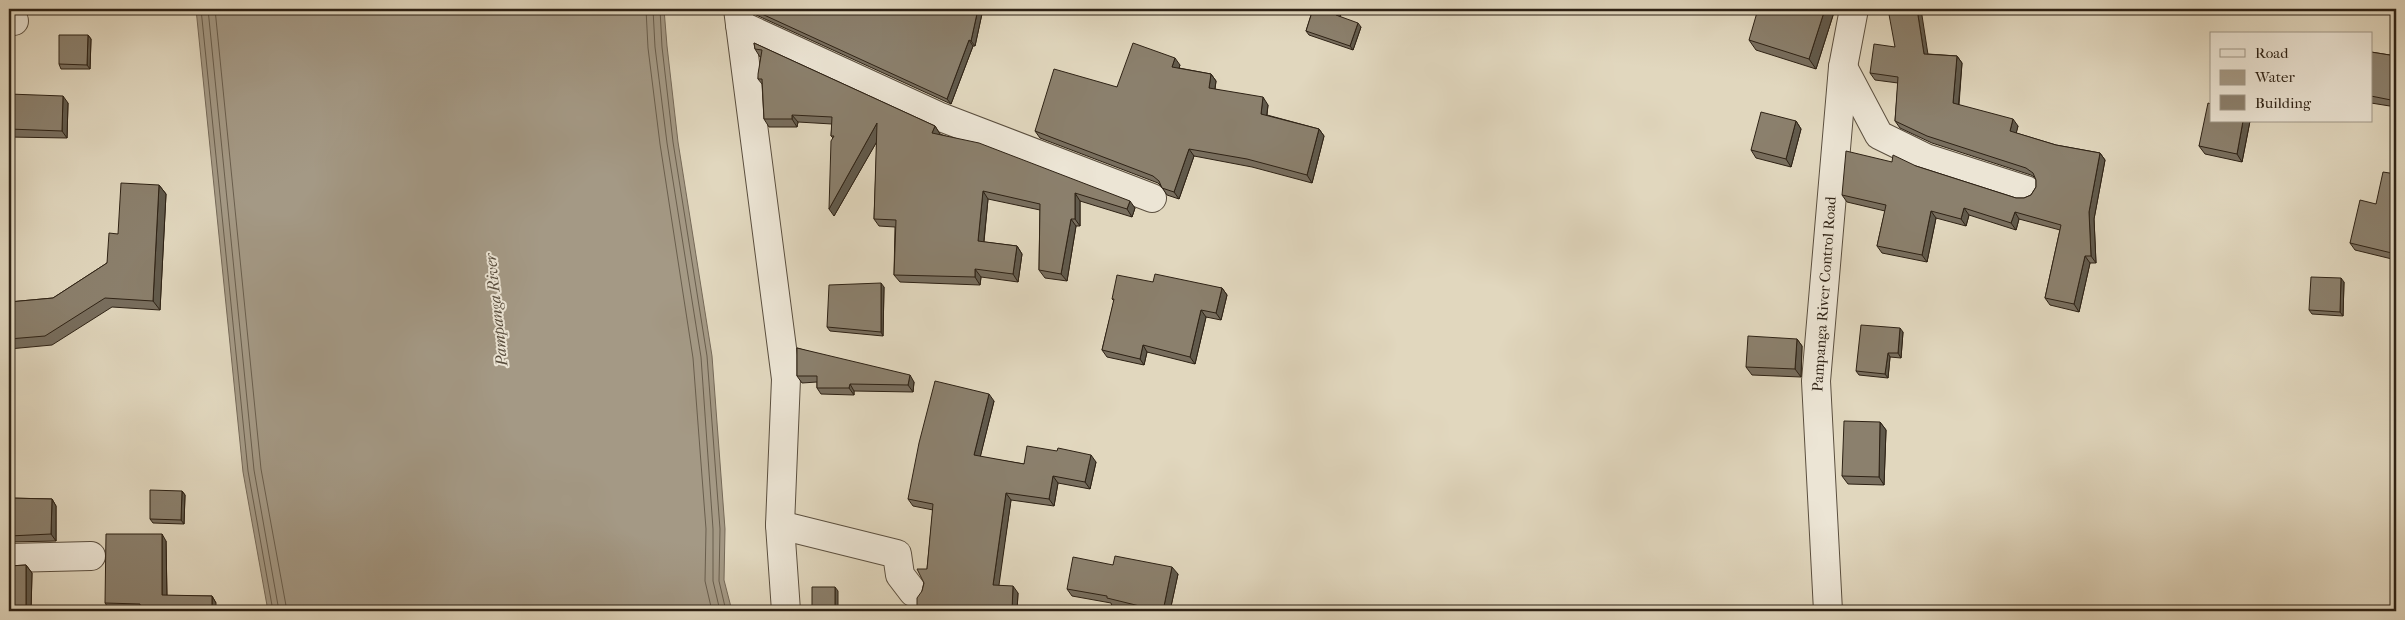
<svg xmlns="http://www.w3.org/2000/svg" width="2405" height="620" font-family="'IM FELL French Canon',serif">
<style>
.water{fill:#a49985;stroke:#756958}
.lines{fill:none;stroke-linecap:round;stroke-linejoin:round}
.shore{stroke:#695e4d;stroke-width:1}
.minor-casing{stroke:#5b4f3f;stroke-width:30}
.tertiary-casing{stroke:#5b4f3f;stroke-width:30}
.path{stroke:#2e2215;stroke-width:3;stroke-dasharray:1 2.5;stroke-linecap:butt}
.minor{stroke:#ece5d5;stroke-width:28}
.tertiary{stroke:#ece5d5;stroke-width:28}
.wall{fill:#786e5e;stroke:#2e2215}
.shaded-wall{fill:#615a4c;stroke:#2e2215}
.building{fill:#8b806d;stroke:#2e2215}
.labels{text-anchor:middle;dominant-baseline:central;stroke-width:4;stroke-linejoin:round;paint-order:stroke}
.street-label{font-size:15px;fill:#2e2215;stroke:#ece5d5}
.water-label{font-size:16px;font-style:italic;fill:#574c3c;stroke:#ece5d5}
</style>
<rect width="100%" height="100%" fill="#e1d7be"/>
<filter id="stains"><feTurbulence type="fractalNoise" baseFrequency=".004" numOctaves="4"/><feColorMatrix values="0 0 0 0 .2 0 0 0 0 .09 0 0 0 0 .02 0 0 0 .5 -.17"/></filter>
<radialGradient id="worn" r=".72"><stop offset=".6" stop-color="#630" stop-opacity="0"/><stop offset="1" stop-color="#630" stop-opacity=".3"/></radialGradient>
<path class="water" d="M196 9H664L667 46 678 142 712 356 725 529 724 580 732 611H268L243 472Z"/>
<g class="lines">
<path class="shore" d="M201 9 248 471 273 611
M208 9 254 470 279 611
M215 9 261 469 287 611
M646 9 648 48 660 144 693 358 706 529 705 581 712 611
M653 9 655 47 667 143 701 357 713 529V581L720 611
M660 9 662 47 673 142 707 356 720 529 719 581 726 611"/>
<defs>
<path id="minor" d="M9 21H14
M740 25 938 116 1152 198
M1843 67 1879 135 1926 158 2026 190
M780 525 897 554 900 575 913 592
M9 558 91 556"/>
<path id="tertiary" d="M738 9 786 379 780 525 786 611
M1828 611 1816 381 1843 67 1854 9"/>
</defs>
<use href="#minor" class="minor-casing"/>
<use href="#tertiary" class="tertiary-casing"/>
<path class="path" d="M2288 9H2396"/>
<use href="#minor" class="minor"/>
<use href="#tertiary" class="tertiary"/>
</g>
<path class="wall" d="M751 9H983L975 46H973L951 104 754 14Z
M1313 9H1343L1340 17 1361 27 1353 50 1309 35 1306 31Z
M1835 9 1816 69 1756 50 1749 40Z
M88 35 91 39 90 69H61L59 64Z
M754 43 935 126 940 134 1135 208 1132 217 1080 201V226H1076L1067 281 1045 278 1039 270 1040 210 988 199 984 242 1017 246 1022 254 1018 282 981 277 980 285 900 282 894 275 895 227 879 226 874 219 877 141 834 216 833 138 831 136 832 124 798 122 797 127H769L764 119 762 84 758 79 761 57H760L755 49Z
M2371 52 2396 56V107L2371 103Z
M1928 54 1957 56 1962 63 1959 105 2018 126 2016 133 2056 145 2100 153 2105 160 2094 219 2096 263H2090L2079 312 2050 305 2045 298 2060 230 2019 219 2016 230 1969 215 1966 226 1936 218 1927 262 1882 253 1877 246 1885 211 1847 202 1842 195 1892 162 1916 166 2016 198H2024L2031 195 2036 187V178L2031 175 1932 143 1900 128 1895 121 1898 83 1875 80 1870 73Z
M1180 65 1179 68 1211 74 1216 81 1215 89 1268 105 1267 115 1319 129 1324 136 1312 183 1252 167 1194 156 1179 199 1167 195 1161 186 1158 183 1040 138 1035 131 1117 87Z
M9 94 68 103 67 138 9 137Z
M1796 121 1801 129 1791 167 1756 158 1751 150Z
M2211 121H2250L2242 162 2205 154 2199 146Z
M2396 174V260L2355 250 2350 243Z
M159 185 166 194 160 310 112 307 52 345 9 349V302L53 298 107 263 118 234Z
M1153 282 1222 288 1227 295 1221 320 1206 317 1195 364 1147 352 1144 365 1107 357 1102 350 1114 301 1112 299Z
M2344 282 2343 316 2312 314 2309 310Z
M884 287 883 336 830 331 827 327Z
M1903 332 1901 358 1890 357 1888 378 1859 375 1856 371Z
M1797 339 1802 346 1801 377 1752 375 1746 367Z
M797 348 914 382 913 392 854 391V395L821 394 817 388V382L802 383 797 376Z
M994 401 980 457 1024 464 1096 462 1090 489 1058 483 1054 506 1011 500 998 585 1018 593 1017 611H920L917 606 922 591 927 569 933 510 913 506 908 499Z
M1880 422 1886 430 1884 485 1848 484 1842 476Z
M182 491 185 495 184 524 153 523 150 519Z
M9 498 52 499 56 506V541L9 542Z
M166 541 167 596H212L216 603 140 611 110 610 105 603Z
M26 565 32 573 31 611H9V566Z
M1113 565 1178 574 1170 611H1134L1112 606 1111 603 1072 596 1067 589Z"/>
<path class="shaded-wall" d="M978 9H983L975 46 971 41Z
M1338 9H1343L1339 19 1336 15Z
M1825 9H1835L1816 69 1809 59Z
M1917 9H1921L1929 61 1924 54Z
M1358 23 1361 27 1353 50 1350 46Z
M88 35 91 39 90 69 87 65Z
M969 40 973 46 951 104 947 99Z
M1957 56 1962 63 1958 110 1953 103Z
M1175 58 1180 65 1177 74 1172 67Z
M1211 74 1216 81 1214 95 1209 88Z
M63 96 68 103 67 138 62 131Z
M1263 97 1268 105 1266 121 1261 114Z
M792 115 798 122 797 127 792 119Z
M2013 119 2018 126 2015 138 2010 131Z
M1796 121 1801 129 1791 167 1786 159Z
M2243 121H2250L2242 162 2237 154Z
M877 123 883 131 834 216 829 209Z
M935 126 940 134 937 140 932 133Z
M1319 129 1324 136 1312 183 1307 175Z
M1189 149 1194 156 1179 199 1174 192Z
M2100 153 2105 160 2094 219 2096 263 2091 256 2089 212Z
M159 185 166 194 160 310 153 301Z
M983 191 988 199 983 249 978 241Z
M1075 193 1080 201V226L1075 219Z
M1130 201 1135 208 1132 217 1127 209Z
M1964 208 1969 215 1966 226 1961 219Z
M1931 211 1936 218 1927 262 1922 255Z
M2015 212 2019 219 2016 230 2011 223Z
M1071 219 1076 226 1067 281 1061 274Z
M1017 246 1022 254 1018 282 1013 274Z
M2085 256 2090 263 2079 312 2074 304Z
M975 269 981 277 980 285 975 277Z
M2341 278 2344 282 2343 316 2340 312Z
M881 283 884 287 883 336 881 332Z
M1222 288 1227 295 1221 320 1216 313Z
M1201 310 1206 317 1195 364 1190 357Z
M1900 328 1903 332 1901 358 1898 353Z
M1797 339 1802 346 1801 377 1795 369Z
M1143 345 1147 352 1144 365 1140 359Z
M1888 353 1890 357 1888 378 1885 374Z
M910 375 914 382 913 392 908 385Z
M850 384 854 391V395L849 388Z
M989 394 994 401 979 462 974 455Z
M1880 422 1886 430 1884 485 1879 477Z
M1091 455 1096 462 1090 489 1085 482Z
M1053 476 1058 483 1054 506 1049 499Z
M182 491 185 495 184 524 181 520Z
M1006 493 1011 500 998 592 993 585Z
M52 499 56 506V541L51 534Z
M162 534 166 541 167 602 162 595Z
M26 565 32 573 31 611H27L26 609Z
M1172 567 1178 574 1170 611H1163Z
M1013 586 1018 593 1017 611H1012Z
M835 587 838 591V611H835Z
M212 596 216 603V611H212Z"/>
<path class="building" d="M751 9H978L971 41 969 40 947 99Z
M1313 9H1338L1336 15 1358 23 1350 46 1306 31Z
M1758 9H1825L1809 59 1749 40Z
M1888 9H1917L1924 54 1957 56 1953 103 2013 119 2010 131 2056 145 2100 153 2089 212 2091 256H2085L2074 304 2045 298 2061 225 2015 212 2011 223 1964 208 1961 219 1931 211 1922 255 1877 246 1886 205 1842 195 1846 151 1892 162 1893 155 1916 166 2016 198H2024L2031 195 2036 187V180L2033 173 2026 168 1927 136 1895 121 1898 77 1870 73 1874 44 1895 47Z
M59 35H88L87 65 59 64Z
M754 43 935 126 932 133 979 143 1130 201 1127 209 1075 193V219H1071L1061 274 1039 270 1040 204 983 191 978 241 1017 246 1013 274 975 269V277L894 275 896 220 874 219 877 123 829 209 831 141 834 136H831L832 117 792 115V119H764L762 79H758V74L762 50 755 49Z
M1133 43 1175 58 1172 67 1211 74 1209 88 1263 97 1261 114 1319 129 1307 175 1247 159 1189 149 1174 192 1162 188 1159 181 1153 176 1035 131 1054 69 1117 87Z
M2371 52 2396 56V101L2371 96Z
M9 94 63 96 62 131 9 129Z
M2208 103 2211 104V121H2243L2237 154 2199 146Z
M1761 112 1796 121 1786 159 1751 150Z
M2383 172 2396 174V254L2350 243 2360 200 2376 204Z
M121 183 159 185 153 301 105 298 45 336 9 339V302L53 298 107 263 109 233 118 234Z
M1155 274 1222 288 1216 313 1201 310 1190 357 1143 345 1140 359 1102 350 1114 299H1112L1117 275 1153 282Z
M2311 277 2341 278 2340 312 2309 310Z
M881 283V332L827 327 829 285Z
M1861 325 1900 328 1898 353H1888L1885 374 1856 371Z
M1748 336 1797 339 1795 369 1746 367Z
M797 348 910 375 908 385 850 384 849 388H817V376H797Z
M935 381 989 394 974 455 1024 464 1027 446 1057 451 1058 448 1091 455 1085 482 1053 476 1049 499 1006 493 993 585 1013 586 1012 611H931V606H917V598L922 591 924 583 917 569H927L933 504 908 499 919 443Z
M1844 421 1880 422 1879 477 1842 476Z
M150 490 182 491 181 520 150 519Z
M9 498 52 499 51 534 9 536Z
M106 534H162V595L212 596V611H140V604L105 603Z
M1115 556 1172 567 1163 611H1160L1107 598V596L1067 589 1073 557 1113 565Z
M26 565V609H9V566Z
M812 587H835V611H812Z"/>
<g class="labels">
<g class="street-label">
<text transform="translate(1824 294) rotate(-86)">Pampanga River Control Road</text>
</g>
<g class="water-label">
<text transform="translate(496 310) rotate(-96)">Pampanga River</text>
</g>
</g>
<rect width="2405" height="620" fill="none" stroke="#e1d7be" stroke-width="30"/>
<rect x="10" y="10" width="2385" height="600" fill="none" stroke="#2e2215" stroke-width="2.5"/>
<rect x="15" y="15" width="2375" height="590" fill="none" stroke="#2e2215"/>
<rect x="2210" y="32" width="162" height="90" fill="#ece5d5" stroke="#a09788"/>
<rect x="2220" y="49" width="25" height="8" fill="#ece5d5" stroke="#a09788"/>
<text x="2255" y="58" font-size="15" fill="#2e2215">Road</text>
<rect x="2220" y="70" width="25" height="15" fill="#a49985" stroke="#a09788"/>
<text x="2255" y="82" font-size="15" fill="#2e2215">Water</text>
<rect x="2220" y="95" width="25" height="15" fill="#8b806d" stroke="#a09788"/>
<text x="2255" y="108" font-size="15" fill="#2e2215">Building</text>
<rect width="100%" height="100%" filter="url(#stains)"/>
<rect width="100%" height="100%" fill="url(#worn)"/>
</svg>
